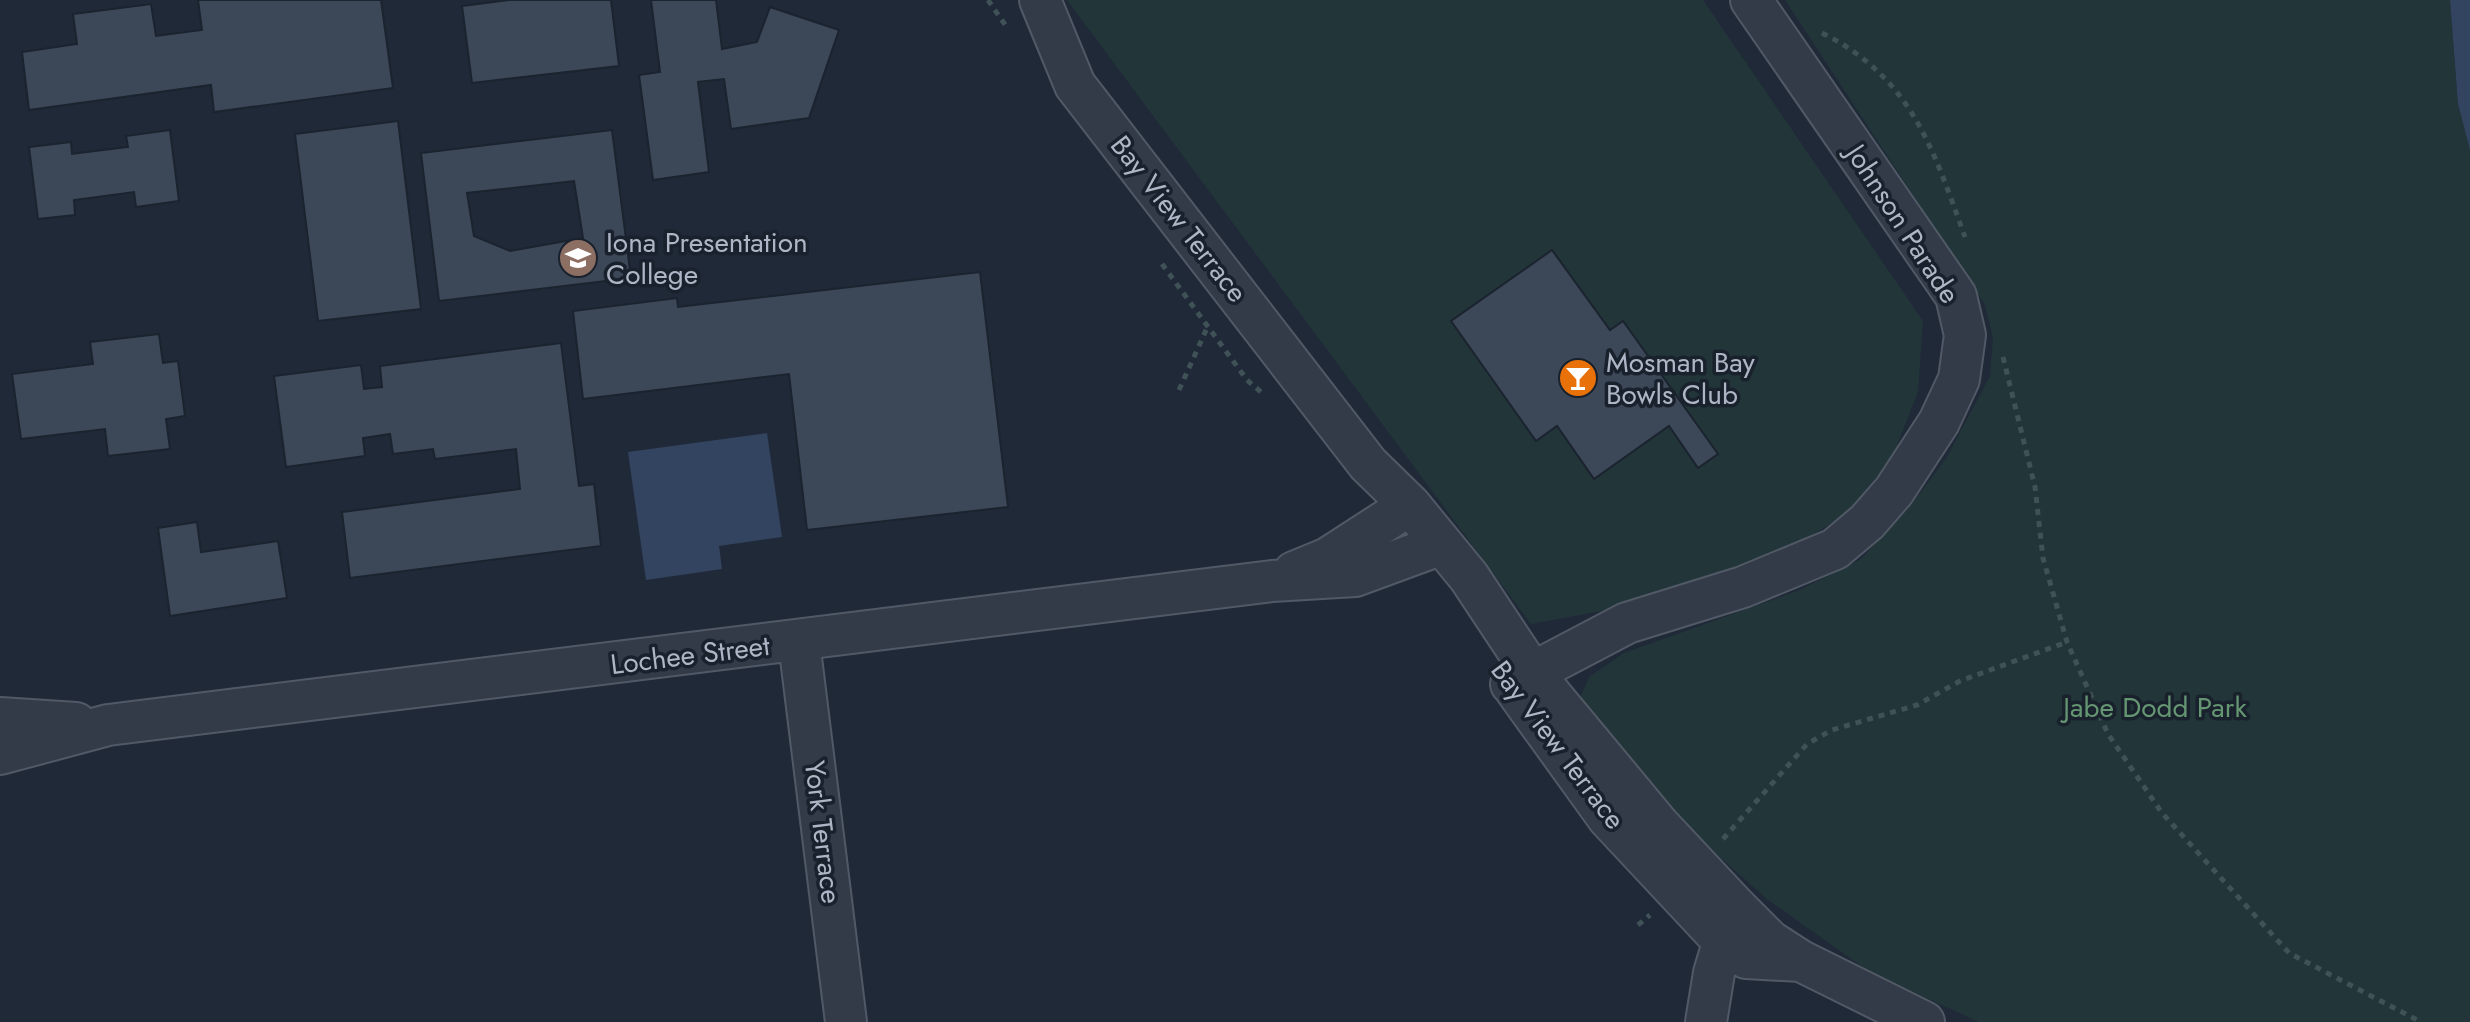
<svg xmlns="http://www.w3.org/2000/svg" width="2470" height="1022" font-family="Jost,sans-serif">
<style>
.green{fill:#223639}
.water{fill:#334460}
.building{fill:#3c4758;stroke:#1b232f;stroke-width:2;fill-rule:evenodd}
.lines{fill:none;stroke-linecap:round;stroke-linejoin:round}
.minor-casing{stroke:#515966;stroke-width:44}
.path{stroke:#3f5357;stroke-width:5;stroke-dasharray:6 6;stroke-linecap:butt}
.minor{stroke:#333b49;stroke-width:40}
.labels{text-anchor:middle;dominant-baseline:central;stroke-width:7;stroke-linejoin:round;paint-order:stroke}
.street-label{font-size:28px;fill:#aeb6c5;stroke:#19212d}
.poi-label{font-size:28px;fill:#aeb6c5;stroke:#19212d;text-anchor:start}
.park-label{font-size:28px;fill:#659672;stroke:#19212d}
</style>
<rect width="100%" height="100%" fill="#202938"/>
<path class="green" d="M1067 0H1703L1923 321 1918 392 1892 458 1846 514 1792 548 1623 607 1531 624Z
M1785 0H2450L2458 104 2470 150V1022H1979L1870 972 1768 900 1684 825 1577 705 1589 677 1624 653 1800 590 1860 560 1909 508 1947 457 1990 376 1993 337 1984 303Z"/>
<path class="water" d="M2450 0H2470V150L2458 104Z
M767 433 782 537 719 546 722 569 646 580 628 452Z"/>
<path class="building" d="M198 0H381L393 88 214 112 211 85 29 110 22 52 77 44 73 14 151 4 156 36 202 30Z
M509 0H611L619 66 472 83 462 6Z
M651 0H716L722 49 757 42 770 7 839 30 809 118 731 129 724 79 698 82 709 172 653 180 639 75 660 72Z
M398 121 421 309 318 321 295 134Z
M170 130 179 201 136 207 134 192 74 200 75 215 38 219 29 147 71 142 72 154 128 147 126 136Z
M612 130 631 278 439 301 421 153ZM574 181 583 238 510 251 474 236 467 193Z
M1552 250 1610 330 1623 321 1718 454 1698 468 1669 426 1594 479 1557 426 1536 441 1451 321Z
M980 272 1008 507 807 530 789 374 583 399 573 311 677 298 678 307Z
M159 334 163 363 178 361 185 416 166 419 170 449 108 456 105 429 21 439 12 374 93 364 90 342Z
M561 343 579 486 594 484 601 546 350 578 342 512 520 489 516 449 435 459 433 449 393 454 390 434 363 438 365 456 286 467 274 376 361 365 364 389 382 387 380 366Z
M197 522 201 552 278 541 287 598 170 616 158 528Z"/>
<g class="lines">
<defs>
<path id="minor" d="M1040 0 1075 85 1368 464 1410 505 1469 577 1532 672 1659 825 1735 906 1770 941 1801 961 1924 1022
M1294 572 1328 558 1410 505
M799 642 846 1022
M1511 684 1627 623 1743 587 1835 549 1867 522 1894 491 1939 422 1959 379 1965 335 1956 296 1751 0
M1515 689 1608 818 1724 942 1746 958 1801 961
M0 718 76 723
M0 754 108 725 1272 581 1355 576 1442 544
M1706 1022 1714 973 1731 917"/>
</defs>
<use href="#minor" class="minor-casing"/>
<path class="path" d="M988 0 1008 29
M1822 33C1912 78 1933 149 1965 237
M1162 264 1247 380 1261 392
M2003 357 2035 487 2043 558 2067 642 2108 734 2162 813 2289 953 2421 1022
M1179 390 1207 328
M1723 839 1807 744 1832 730 1917 705 1960 681 2067 642
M1638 925 1650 915"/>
<use href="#minor" class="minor"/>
</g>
<defs>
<symbol id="school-disc" viewBox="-11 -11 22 22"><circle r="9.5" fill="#8d6e63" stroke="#19212d"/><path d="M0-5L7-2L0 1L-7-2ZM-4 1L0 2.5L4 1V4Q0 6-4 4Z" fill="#fff"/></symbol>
<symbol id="bar-disc" viewBox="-11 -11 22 22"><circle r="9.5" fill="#e8710a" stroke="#19212d"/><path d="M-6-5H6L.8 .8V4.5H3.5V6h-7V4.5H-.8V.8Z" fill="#fff"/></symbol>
</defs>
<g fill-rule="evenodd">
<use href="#school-disc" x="556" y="236" width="44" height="44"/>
<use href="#bar-disc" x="1556" y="356" width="44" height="44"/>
</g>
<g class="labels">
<g class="street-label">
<text transform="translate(1179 219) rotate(52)">Bay View Terrace</text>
<text transform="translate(1903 224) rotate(57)">Johnson Parade</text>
<text transform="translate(690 655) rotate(-7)">Lochee Street</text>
<text transform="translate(1558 745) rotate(53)">Bay View Terrace</text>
<text transform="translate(823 832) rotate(83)">York Terrace</text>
</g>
<g class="poi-label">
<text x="606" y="242">Iona Presentation<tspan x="606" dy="32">College</tspan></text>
<text x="1606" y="362">Mosman Bay<tspan x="1606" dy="32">Bowls Club</tspan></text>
</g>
<g class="park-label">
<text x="2155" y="707">Jabe Dodd Park</text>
</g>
</g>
</svg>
